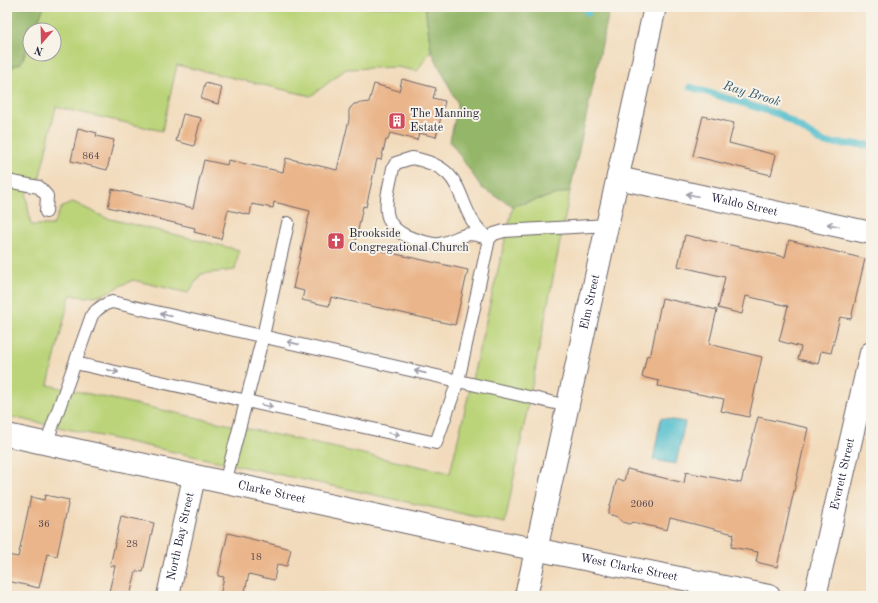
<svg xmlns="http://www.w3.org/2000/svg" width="878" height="603" font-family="'Old Standard TT',serif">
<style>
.green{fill:#bbd479;stroke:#6e7b5a}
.forest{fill:#94b669;stroke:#5b6c52}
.water{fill:#54bfce;stroke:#3b7084}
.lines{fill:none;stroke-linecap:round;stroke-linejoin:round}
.stream{stroke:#54bfce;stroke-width:7}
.building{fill:#eab58a}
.lane-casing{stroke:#6b6368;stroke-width:14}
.street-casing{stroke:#6b6368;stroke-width:24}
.lane{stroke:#fff;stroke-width:12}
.street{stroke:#fff;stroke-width:22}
.oneway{stroke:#9c9ca7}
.labels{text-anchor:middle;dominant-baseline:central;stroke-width:4;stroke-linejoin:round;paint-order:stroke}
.number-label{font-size:10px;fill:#54474f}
.poi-label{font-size:12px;fill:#22223b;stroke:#f7f3e8;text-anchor:start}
.street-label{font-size:12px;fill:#22223b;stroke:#f7f3e8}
.water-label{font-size:13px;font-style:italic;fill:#34596e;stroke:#f7f3e8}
</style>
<rect width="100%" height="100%" fill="#f7f3e8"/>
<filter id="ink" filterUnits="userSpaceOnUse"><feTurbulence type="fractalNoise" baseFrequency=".025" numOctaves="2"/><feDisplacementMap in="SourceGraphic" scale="8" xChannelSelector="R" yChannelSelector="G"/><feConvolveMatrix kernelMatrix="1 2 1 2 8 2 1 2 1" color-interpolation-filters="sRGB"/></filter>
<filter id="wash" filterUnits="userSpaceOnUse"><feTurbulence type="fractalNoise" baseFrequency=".012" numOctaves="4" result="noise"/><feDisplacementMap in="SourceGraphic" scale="16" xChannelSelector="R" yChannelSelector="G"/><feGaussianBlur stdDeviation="0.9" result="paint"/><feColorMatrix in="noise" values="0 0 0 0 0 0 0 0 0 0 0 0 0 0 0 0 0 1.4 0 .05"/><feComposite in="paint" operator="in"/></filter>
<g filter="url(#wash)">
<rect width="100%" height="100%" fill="#f2dbbc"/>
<path class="green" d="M44 7H425L431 50 417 71 397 67 346 69 311 96 177 65 162 131 56 107 39 180 26 194 31 225H53L61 208 73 202 106 218 239 250 235 270 201 274 188 293 133 280 102 295 84 297 70 295 48 385 450 473 513 206 570 191 505 523 7 416V69L21 63 30 41V54H54V30H34Z"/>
<path class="forest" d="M7 7H44L34 30H30V41L21 63 7 69Z
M425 7H610L570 191 513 206 482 188 450 141 458 104 431 50Z"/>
<path class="water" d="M661 418 685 422 676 464 653 460Z"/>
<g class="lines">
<path class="stream" d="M584 7 588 13
M690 87 781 115 824 143 871 145"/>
</g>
<g id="blocks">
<path class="building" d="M402 79 436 88 433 98 445 101 436 137 419 133 417 140 390 133 388 140H386L381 160 377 159 366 207 363 206 355 245 468 270 455 325 331 297 329 306 302 300 304 291 293 288 310 211 274 202 273 208 252 204 250 215 228 210 221 239 194 232 195 228 108 207 112 189 193 208 204 160 227 165 228 160 283 172 286 158 337 170 349 120V110L351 107 354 104 369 102 374 84 399 91Z
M205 83 222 87 218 104 201 99Z
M183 114 201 118 194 146 176 141Z
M703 116 734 123 729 143 776 155 771 175 693 156Z
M78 128 97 133 96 136 114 140 107 170 71 161Z
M685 235 785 257 789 240 865 259 851 319 840 317 831 353 821 351 818 364 798 359 801 347 779 341 788 306 746 296 742 314 718 308 725 277 678 266Z
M662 298 717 310 709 344 762 357 749 417 721 411 724 399 658 386 659 381 642 377 647 355 650 356 651 353Z
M758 417 808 428 777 567 756 562 758 552 731 547 734 534 670 518 667 530 633 522 629 524 622 522 618 517 608 514 617 479 624 481 627 469 684 483 686 472 741 483Z
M45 495 69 500 57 556 47 554 39 588 7 581V555L18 557 31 497 44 500Z
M121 516 154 523 143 572 136 571 130 596H108L115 566H110Z
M228 533 291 549 287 566 277 564 274 580 249 574 244 596H220L224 577 218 576Z"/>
</g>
</g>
<g filter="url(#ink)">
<use href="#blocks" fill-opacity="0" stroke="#6b6368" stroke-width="1"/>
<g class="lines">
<defs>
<path id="lane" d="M412 158C474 169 451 210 489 239 462 228 463 239 439 244 432 245 422 241 415 239 375 227 387 199 393 168L396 163Z
M7 181 39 187 47 196 46 212
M75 363 436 443 458 381 489 239 494 234 504 231 608 225
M46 444 92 315C98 308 103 304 112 302L568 406
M225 483 263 336 288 223"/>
<g id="street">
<path id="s1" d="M618 178 871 233"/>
<path id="s2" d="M7 435 484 539 769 596"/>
<path id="s3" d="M168 596 194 477"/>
<path id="s4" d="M526 596 655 7"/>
<path id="s5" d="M815 596 871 353"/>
</g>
</defs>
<use href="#lane" class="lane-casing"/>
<use href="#street" class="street-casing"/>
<use href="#lane" class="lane"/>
<use href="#street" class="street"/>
</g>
<defs><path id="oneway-shaft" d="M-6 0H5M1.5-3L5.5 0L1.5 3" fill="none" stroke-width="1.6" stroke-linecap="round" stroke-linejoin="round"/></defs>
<g class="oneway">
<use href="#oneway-shaft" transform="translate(692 195) rotate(-168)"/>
<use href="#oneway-shaft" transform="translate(833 225) rotate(-168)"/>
<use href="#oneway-shaft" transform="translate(166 315) rotate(-167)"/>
<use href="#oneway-shaft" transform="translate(293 343) rotate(-167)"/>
<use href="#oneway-shaft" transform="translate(113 371) rotate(13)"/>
<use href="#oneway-shaft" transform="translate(420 372) rotate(-167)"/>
<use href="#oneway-shaft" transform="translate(267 406) rotate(12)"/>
<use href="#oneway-shaft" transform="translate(394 434) rotate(12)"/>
</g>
</g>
<defs>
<symbol id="building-square" viewBox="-11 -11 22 22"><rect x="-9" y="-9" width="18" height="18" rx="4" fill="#d1495b" stroke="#f7f3e8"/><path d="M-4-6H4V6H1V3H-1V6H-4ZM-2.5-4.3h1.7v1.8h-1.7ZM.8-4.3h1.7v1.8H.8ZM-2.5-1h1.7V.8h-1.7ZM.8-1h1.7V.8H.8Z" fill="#fff"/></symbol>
<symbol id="church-square" viewBox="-11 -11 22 22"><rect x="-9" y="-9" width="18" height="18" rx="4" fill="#d1495b" stroke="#f7f3e8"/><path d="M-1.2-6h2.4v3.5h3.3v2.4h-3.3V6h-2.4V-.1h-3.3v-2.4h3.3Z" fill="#fff"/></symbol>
</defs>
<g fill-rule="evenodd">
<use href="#building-square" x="387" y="111" width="20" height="20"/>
<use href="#church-square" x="326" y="231" width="20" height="20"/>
</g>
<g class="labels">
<g class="number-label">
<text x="91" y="156">864</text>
<text x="642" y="504">2060</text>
<text x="44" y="524">36</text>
<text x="132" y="544">28</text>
<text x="256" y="557">18</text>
</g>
<g class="poi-label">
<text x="410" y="114">The Manning<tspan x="410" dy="14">Estate</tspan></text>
<text x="349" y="234">Brookside<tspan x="349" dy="14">Congregational Church</tspan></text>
</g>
<g class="street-label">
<text stroke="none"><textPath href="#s1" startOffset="129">Waldo Street</textPath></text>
<text stroke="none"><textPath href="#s4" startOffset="301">Elm Street</textPath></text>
<text stroke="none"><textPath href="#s5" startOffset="125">Everett Street</textPath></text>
<text stroke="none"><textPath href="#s2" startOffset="271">Clarke Street</textPath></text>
<text stroke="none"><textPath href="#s3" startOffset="61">North Bay Street</textPath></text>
<text stroke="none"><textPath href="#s2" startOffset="636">West Clarke Street</textPath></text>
</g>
<g class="water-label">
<text transform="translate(752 94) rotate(17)">Ray Brook</text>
</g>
</g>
<rect width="878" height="603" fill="none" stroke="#f7f3e8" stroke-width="24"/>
<g transform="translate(42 42) rotate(200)"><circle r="19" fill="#f7f3e8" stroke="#a29fa3"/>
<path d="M0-3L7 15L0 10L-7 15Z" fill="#d1495b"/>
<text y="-6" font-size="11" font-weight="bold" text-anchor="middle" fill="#22223b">N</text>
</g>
</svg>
